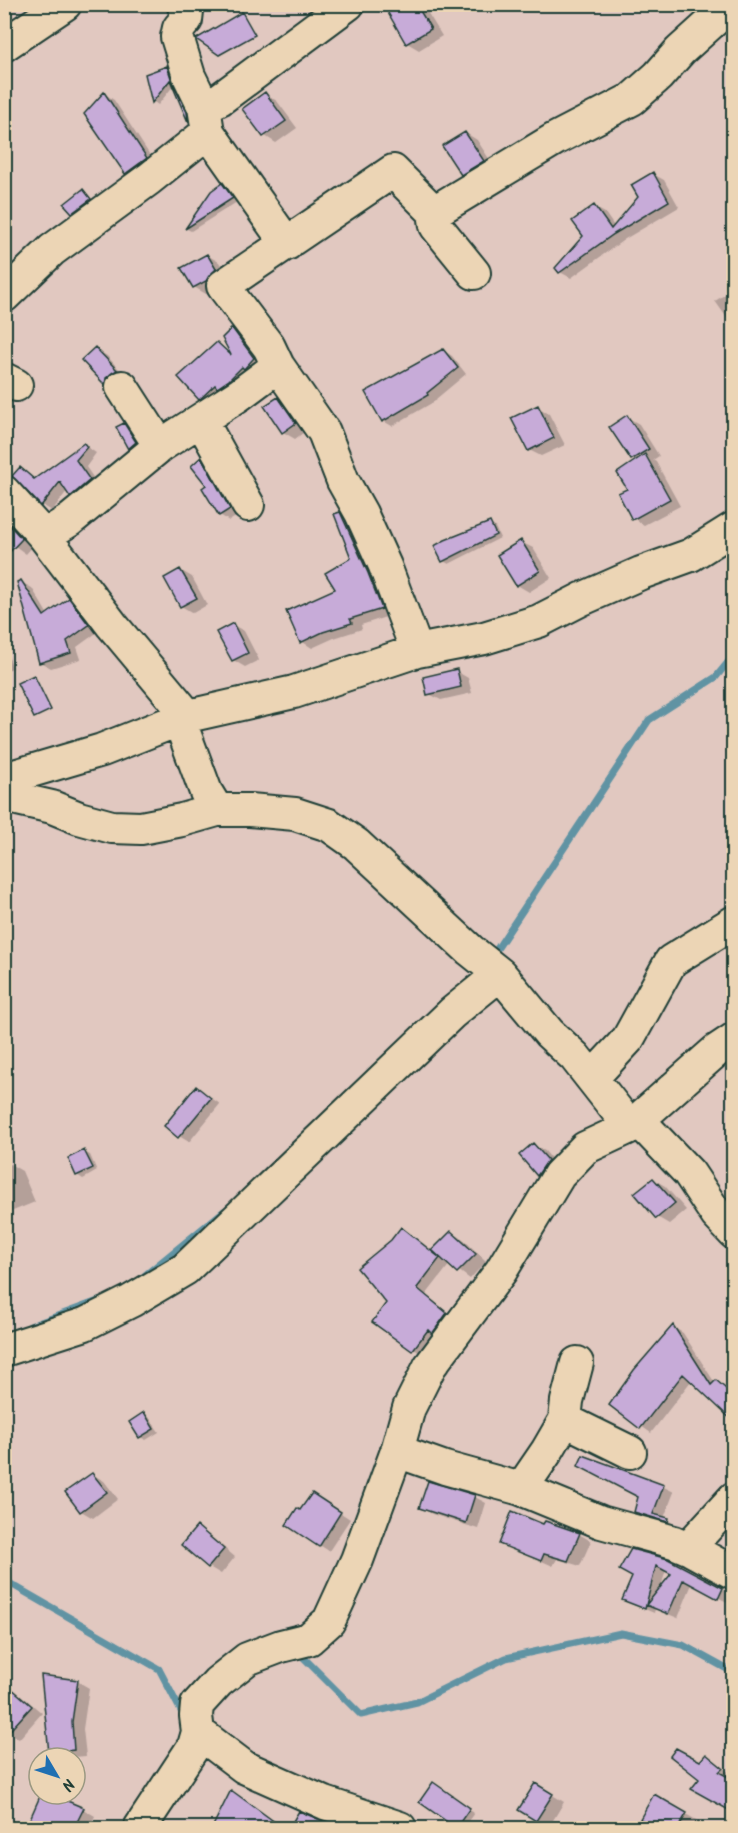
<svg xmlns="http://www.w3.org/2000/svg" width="738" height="1833" font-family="Kalam,sans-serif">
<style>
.shadow{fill:#0003;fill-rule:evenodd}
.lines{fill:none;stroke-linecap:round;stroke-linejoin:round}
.stream{stroke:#6093a3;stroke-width:7}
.building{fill:#c7abd8;stroke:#1f3d34;stroke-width:1.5;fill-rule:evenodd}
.minor-casing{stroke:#1f3d34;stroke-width:36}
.minor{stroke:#ecd5b5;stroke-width:32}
</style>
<rect width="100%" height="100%" fill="#e1c8c0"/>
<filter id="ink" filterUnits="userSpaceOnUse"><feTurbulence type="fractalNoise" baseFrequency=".0167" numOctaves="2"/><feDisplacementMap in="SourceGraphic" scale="12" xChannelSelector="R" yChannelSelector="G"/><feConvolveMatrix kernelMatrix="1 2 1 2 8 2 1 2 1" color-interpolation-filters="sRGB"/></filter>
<g filter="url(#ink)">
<path class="shadow" d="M401 4 423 5 442 36 419 50 407 43 389 12Z
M167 67 172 71 193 123 189 121 174 85 158 105 154 102 146 75Z
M105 94 114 100 155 163 135 179 126 173Z
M265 94 277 101 297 128 276 143 265 136 244 109Z
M466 133 477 140 495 168 473 181 462 174Z
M653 174 664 180 679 207 625 239 571 278 560 272 585 236 594 207 605 213 614 226 640 197Z
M222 185 228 188 237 202 191 231 187 229 212 192Z
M83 191 88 194 95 203 78 215 73 212Z
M207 255 219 262 227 276 218 287 206 294 194 287Z
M729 292 734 294V328L715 301Z
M232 329 241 334 262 364 208 404 200 398 217 344 232 355Z
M95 349 107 356 127 378 117 390 106 384 83 360Z
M443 350 452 356 466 374 436 399 437 400 392 426 383 421Z
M278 399 290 406 307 430 295 439 283 432Z
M538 407 549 414 565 445 541 456 529 450Z
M627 417 639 424 659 456 653 460 656 462 680 506 644 525 633 518 630 489 637 461 632 459Z
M124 425 136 432 147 449 141 455 129 448Z
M84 445 96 453 86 467 99 486 81 502 71 496 67 491 52 511 42 505 25 486Z
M201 459 211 464 239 515 229 521 220 515Z
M340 514 351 520 392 615 361 625 362 629 334 638 312 648 301 641 337 590 353 558ZM355 541 373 579 370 580 353 542Z
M4 518 11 522 33 546 26 554 4 538Z
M490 524 495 527 500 538 449 564 443 561Z
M521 542 533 548 551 578 529 592 517 585Z
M180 570 192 577 207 605 193 613 181 606Z
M21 582 32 588 48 615 69 600 79 606 99 631 77 647 81 659 51 668 40 662Z
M233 625 244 631 259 660 245 667 233 660Z
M4 646 13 668 4 671Z
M456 671 468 678 472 693 441 700 429 694Z
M197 1088 220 1104 189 1142 179 1136Z
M533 1145 545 1151 559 1168 550 1181 538 1175 521 1155Z
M84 1152 90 1155 97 1171 83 1179 77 1175Z
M10 1164 22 1171 35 1202 8 1213 4 1211V1166Z
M653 1179 665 1186 686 1210 669 1224 657 1217Z
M401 1229 433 1252 451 1232 463 1239 486 1261 470 1279 450 1264 426 1295 456 1319 423 1355 374 1322 388 1303Z
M673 1327 683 1333 715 1383 716 1382 725 1387 734 1395V1420L691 1381 651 1433 611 1405Z
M144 1414 149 1417 159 1432 146 1440 140 1437Z
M584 1457 664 1487 674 1492 664 1518 678 1526 645 1517 635 1512 639 1497Z
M92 1474 104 1481 118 1499 93 1518 81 1511Z
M429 1483 475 1497 486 1503 478 1529 432 1514 421 1507Z
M321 1500 350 1519 329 1551 288 1525 301 1512Z
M544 1526 579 1534 591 1541 580 1566 557 1559 553 1566 501 1543Z
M197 1528 209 1535 235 1557 221 1574 209 1567 183 1545Z
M668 1560 732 1594 727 1602 692 1584 678 1618 655 1609 654 1613 624 1600 633 1577ZM666 1570 673 1574 660 1590Z
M77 1681 89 1688 83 1729 86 1756 62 1758 51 1752Z
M5 1685 16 1691 42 1713 19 1739 8 1732Z
M707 1756 734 1776V1811L701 1779Z
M536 1785 564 1802 549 1827 520 1810Z
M439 1787 474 1813 463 1828 457 1826Z
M43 1794 83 1809 95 1816 89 1828H28Z
M237 1795 282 1828H235L223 1824Z
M654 1796 698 1821 694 1828H659L642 1818Z
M300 1813 322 1823 332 1828H291Z"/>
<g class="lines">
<path class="stream" d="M491 958 649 720 716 677 734 655
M144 1276 224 1211
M30 1326 98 1301
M4 1580 159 1669 184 1717
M295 1655H301L361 1715 417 1702 506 1658 621 1633 683 1645 734 1673"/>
</g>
<path class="building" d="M398 4H416L431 29 406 44 387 11Z
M242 12 255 35 219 55 196 39Z
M167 66 173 84 187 112 188 122 170 80 152 103 145 74Z
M104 92 147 158 125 174 84 114Z
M265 92 286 121 263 137 242 109Z
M465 132 484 161 461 175 442 146Z
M653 172 669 201 614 234 559 273 555 268 583 236 572 221 594 205 611 229 638 197 631 185Z
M222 183 233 198 185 229 211 191Z
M83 189 91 199 72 213 64 204Z
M207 254 216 269 206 281 193 288 181 268Z
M232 328 254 358 244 369 242 367 229 380 217 388 215 385 199 400 178 377 217 342 231 355 222 338Z
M95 347 117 370 106 378 105 385 81 360Z
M443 349 458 368 427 393 428 395 382 422 365 392Z
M278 397 296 423 282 433 264 406Z
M538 405 554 438 528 451 511 418Z
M627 415 649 449 631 460 609 427Z
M124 423 136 442 128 449 116 427Z
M84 443 87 447 76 460 90 480 70 497 60 482 41 506 12 476 20 467 34 479Z
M645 454 670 499 632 520 618 493 627 489 617 473Z
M201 457 230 509 219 516 202 488 206 485 191 466Z
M340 512 368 573 382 609 350 619 352 623 323 632 300 643 286 611 335 589 325 573 351 558 334 514Z
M4 519 22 539 4 558Z
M490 522 496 535 442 562 434 546 445 540Z
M521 540 540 571 516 586 497 555Z
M180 569 197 598 180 607 164 578Z
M21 580 44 616 69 598 89 625 67 641 71 653 39 663 17 582Z
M233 623 248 653 232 661 216 632Z
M457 669 461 687 427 695 423 677Z
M34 675 51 710 34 718 17 683Z
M196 1086 211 1098 178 1138 164 1126Z
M533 1143 548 1160 537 1176 519 1155Z
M84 1150 93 1168 76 1176 68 1158Z
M653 1178 675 1203 656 1219 634 1193Z
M401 1227 440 1258 417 1288 447 1313 432 1334 428 1330 412 1351 372 1322 386 1303 357 1268 391 1240Z
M451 1231 476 1254 457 1273 432 1250Z
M673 1325 711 1385 716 1380 734 1396V1422L683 1374 640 1429 609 1405 634 1370Z
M144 1412 154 1429 139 1438 129 1422Z
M583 1455 664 1485 653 1514 669 1518 668 1522 634 1512 638 1497 578 1466Z
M92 1473 107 1492 80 1512 65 1492Z
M428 1481 475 1495 466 1523 419 1508Z
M312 1493 341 1512 319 1547 286 1525 297 1508 300 1510Z
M512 1511 543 1524 545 1521 580 1533 568 1561 544 1554 541 1561 499 1544Z
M197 1526 224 1549 208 1568 181 1545Z
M631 1549 668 1559 723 1588 718 1599 683 1580 668 1614 646 1605 645 1609 622 1600 632 1577 619 1570ZM656 1566 671 1574 646 1605Z
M41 1675 78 1680 72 1722 74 1750 49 1753Z
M4 1682 32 1706 4 1737Z
M676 1748 700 1761 706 1754 723 1768 719 1772 734 1780V1813L691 1789 699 1779 670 1756Z
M433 1782 470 1808 456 1828 419 1802Z
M535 1783 553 1794 536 1821 518 1810Z
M231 1790 283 1828H212Z
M41 1794H51L84 1808 74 1828H26Z
M654 1794 687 1813 678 1828H656L640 1819Z
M299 1811 323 1821 318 1828H289Z"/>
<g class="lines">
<defs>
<path id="minor" d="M4 45 65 4
M204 107 220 99 348 4
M208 132 287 244
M434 212 436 226 474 273
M4 296 52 250 149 179 208 132 204 107 189 76 177 37 179 28 186 20 187 11 183 4
M4 379 16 385
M122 387 160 446
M201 420 248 505
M4 492 44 536 112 625 188 716
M44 536 70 520 160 446 239 395 278 366
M417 651 385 566 361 513 343 481 324 432 278 366 269 347 223 286 393 171 434 212 555 139 632 99 658 76 680 51 732 4
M179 719 206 792 217 810
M4 779 102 750 188 716 294 692 417 651 484 638 539 621 582 599 641 573 691 555 734 528
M4 796 52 807 79 818 112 827 141 828 182 820 217 810H250L295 814 329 825 356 844 470 950 500 974 549 1033 575 1057 630 1127
M592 1078 628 1039 671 961 734 922
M643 1116V1125L689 1173 717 1215 734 1233
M4 1350 85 1324 131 1301 185 1269 452 1013 500 974
M565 1420 630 1452
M397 1451 445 1468 521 1489 601 1522 674 1542 688 1548 734 1573
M521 1489 547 1451 565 1420 567 1401 577 1363
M688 1548 734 1498
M198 1732 244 1767 325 1803 400 1828
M140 1828 194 1746 198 1732 196 1716 197 1705 218 1682 247 1659 281 1646 309 1639 329 1621 357 1560 397 1451 409 1408 430 1366 501 1271 559 1175 585 1148 630 1127 716 1051 734 1039"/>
</defs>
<use href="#minor" class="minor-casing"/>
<use href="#minor" class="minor"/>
</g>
</g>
<rect width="738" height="1833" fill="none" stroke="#ecd5b5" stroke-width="24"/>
<rect x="12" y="12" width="714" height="1809" fill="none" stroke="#1f3d34" stroke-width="2" filter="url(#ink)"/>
<g transform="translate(57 1776) rotate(129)"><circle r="28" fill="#ecd5b5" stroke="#9a9881" stroke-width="1.5"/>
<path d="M0-4.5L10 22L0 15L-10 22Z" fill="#1f6fb2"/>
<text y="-9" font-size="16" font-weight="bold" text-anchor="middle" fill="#1f3d34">N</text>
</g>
</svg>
